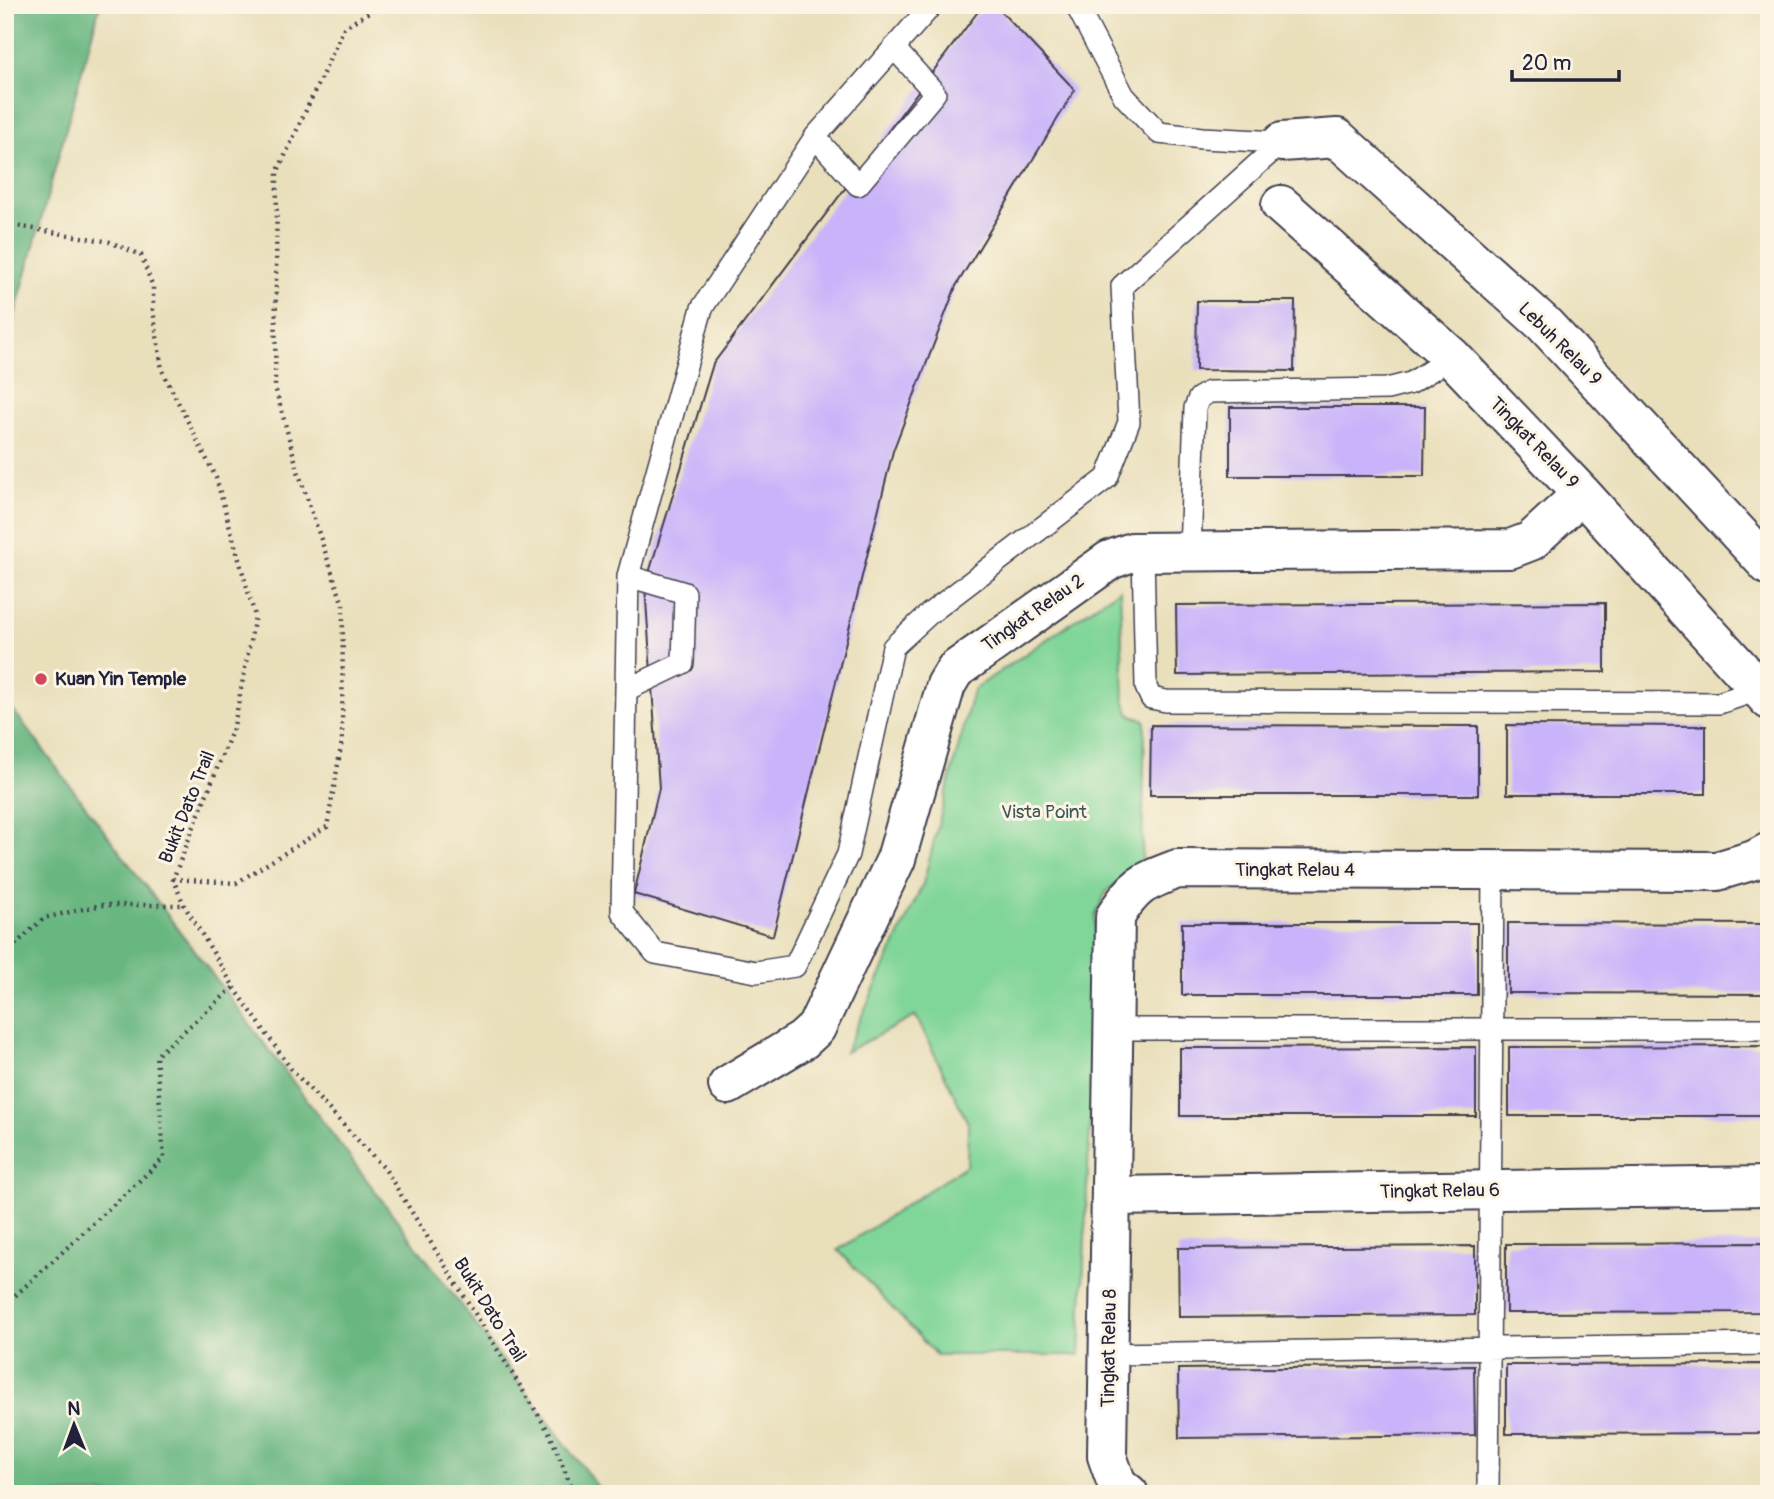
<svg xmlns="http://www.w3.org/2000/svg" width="1774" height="1499" font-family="Pangolin,sans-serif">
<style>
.green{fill:#80d598;stroke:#517c6a;stroke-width:2}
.forest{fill:#68b680;stroke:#456c5e;stroke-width:2}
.building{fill:#c9b3fa}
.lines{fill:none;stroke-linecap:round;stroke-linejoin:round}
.lane-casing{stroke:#403e4e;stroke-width:24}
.street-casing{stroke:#403e4e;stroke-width:42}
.path{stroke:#403e4e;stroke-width:4.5;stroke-dasharray:2 5;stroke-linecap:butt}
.lane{stroke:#fff;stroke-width:21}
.street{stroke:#fff;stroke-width:38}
.poi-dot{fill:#d1495b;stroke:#fcf5e5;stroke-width:2.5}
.labels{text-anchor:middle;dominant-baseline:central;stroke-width:6;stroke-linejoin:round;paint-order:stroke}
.street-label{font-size:19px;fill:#22223b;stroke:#fcf5e5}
.poi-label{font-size:19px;font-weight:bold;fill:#22223b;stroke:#fcf5e5;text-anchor:start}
.park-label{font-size:19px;fill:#3e5857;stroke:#fcf5e5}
</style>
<rect width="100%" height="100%" fill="#fcf5e5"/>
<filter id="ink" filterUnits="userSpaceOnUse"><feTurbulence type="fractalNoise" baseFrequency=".0143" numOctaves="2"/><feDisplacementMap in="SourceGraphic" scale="14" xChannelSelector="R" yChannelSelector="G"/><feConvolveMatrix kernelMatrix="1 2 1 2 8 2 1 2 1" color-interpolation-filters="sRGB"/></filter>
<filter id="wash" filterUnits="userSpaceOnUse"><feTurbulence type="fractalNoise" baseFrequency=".00686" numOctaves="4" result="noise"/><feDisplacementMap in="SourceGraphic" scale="28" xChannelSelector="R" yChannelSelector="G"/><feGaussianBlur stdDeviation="1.57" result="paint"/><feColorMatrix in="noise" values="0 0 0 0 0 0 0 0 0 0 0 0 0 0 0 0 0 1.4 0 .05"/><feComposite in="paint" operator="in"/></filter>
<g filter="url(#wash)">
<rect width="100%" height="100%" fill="#e9dfbb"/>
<path class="green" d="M1120 589 1124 700 1130 715 1145 720 1142 860 1106 892 1095 917 1094 1028 1080 1355H936L838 1250 967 1165 968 1123 916 1016 845 1052 923 884 973 690Z"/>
<path class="forest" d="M5 5H100L5 351Z
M5 699 603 1494H5Z"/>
<g id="blocks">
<path class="building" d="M983 5H995L1075 90 956 286 893 451 773 936 634 894 659 788 645 586 713 364Z
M1197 301H1295L1294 371 1196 370Z
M1230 407H1425L1424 476H1230Z
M1605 603V672L1177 675 1176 605Z
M1151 725 1478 726V795H1150Z
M1507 725 1706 726V794H1507Z
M1182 923H1477V995H1182Z
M1508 923 1769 924V994L1508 993Z
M1769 1046V1116H1509V1047Z
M1476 1047V1116H1180V1048Z
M1769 1243V1312L1506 1313V1244Z
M1475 1246V1315L1179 1317 1178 1248Z
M1769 1364V1433L1506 1434V1365Z
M1474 1366 1475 1435 1179 1438 1178 1369Z"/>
</g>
</g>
<g filter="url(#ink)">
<use href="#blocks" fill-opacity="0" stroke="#403e4e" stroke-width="2"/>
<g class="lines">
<defs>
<path id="lane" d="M932 5 815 137 702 308 628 576 622 912 655 953 756 972 795 966 848 854 893 647 929 614 1107 478 1129 422 1122 286 1282 142
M1076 5 1124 96 1159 133 1202 138 1282 142
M815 137 858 185 935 93 894 48
M1143 552 1146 687 1151 698 1166 701 1719 703 1761 689
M1190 552 1195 408 1199 398 1209 392 1387 389 1411 383 1452 357
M626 690 683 663 685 593 628 576
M1113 1029H1769
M1108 1354 1769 1344
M1488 1494 1493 871"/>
<path id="street" d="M1282 142 1337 138 1544 324 1769 566
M1281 205 1452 357 1582 494 1769 700
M728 1085 803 1040 816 1028 896 859 946 685 955 670 1110 560 1132 552 1510 549 1531 541 1582 494
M1111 1196 1769 1186
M1129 1494 1117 1484 1107 1456 1115 917C1134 885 1143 882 1177 869L1717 871 1754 860 1769 852"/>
</defs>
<use href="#lane" class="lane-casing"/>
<use href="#street" class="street-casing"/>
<path class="path" d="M5 224 110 242 141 255 153 287V310L162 370 216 478 255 616 234 726 173 879 184 905 234 987 291 1069 385 1169 550 1434 574 1494
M173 879 236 883 327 827 342 741 343 605 298 471 275 387 277 173 344 28 380 5
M5 954 44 918 101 905H184
M5 1305 164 1158 156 1056 234 987"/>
<use href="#lane" class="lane"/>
<use href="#street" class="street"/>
</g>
</g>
<circle class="poi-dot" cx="41" cy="679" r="7"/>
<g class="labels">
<g class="street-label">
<text transform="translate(1560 344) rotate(45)">Lebuh Relau 9</text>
<text transform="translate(1534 443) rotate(46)">Tingkat Relau 9</text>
<text transform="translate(1033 613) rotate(-35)">Tingkat Relau 2</text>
<text transform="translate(187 807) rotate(-68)">Bukit Dato Trail</text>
<text x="1295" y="870">Tingkat Relau 4</text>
<text transform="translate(1440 1191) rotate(-1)">Tingkat Relau 6</text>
<text transform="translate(490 1310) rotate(58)">Bukit Dato Trail</text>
<text transform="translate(1109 1348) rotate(-89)">Tingkat Relau 8</text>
</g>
<g class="poi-label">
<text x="55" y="679">Kuan Yin Temple</text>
</g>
<g class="park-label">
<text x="1044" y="812">Vista Point</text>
</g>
</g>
<rect width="1774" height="1499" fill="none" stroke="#fcf5e5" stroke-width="28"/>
<g transform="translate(74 1425) rotate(359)" stroke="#fcf5e5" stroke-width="5" paint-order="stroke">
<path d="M0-5L12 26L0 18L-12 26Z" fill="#22223b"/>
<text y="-10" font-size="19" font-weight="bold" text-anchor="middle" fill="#22223b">N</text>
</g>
<path d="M1512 70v10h107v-10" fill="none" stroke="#22223b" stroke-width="3.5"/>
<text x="1522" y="70" font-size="21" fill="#22223b" stroke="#fcf5e5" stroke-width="5" paint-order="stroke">20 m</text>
</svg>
